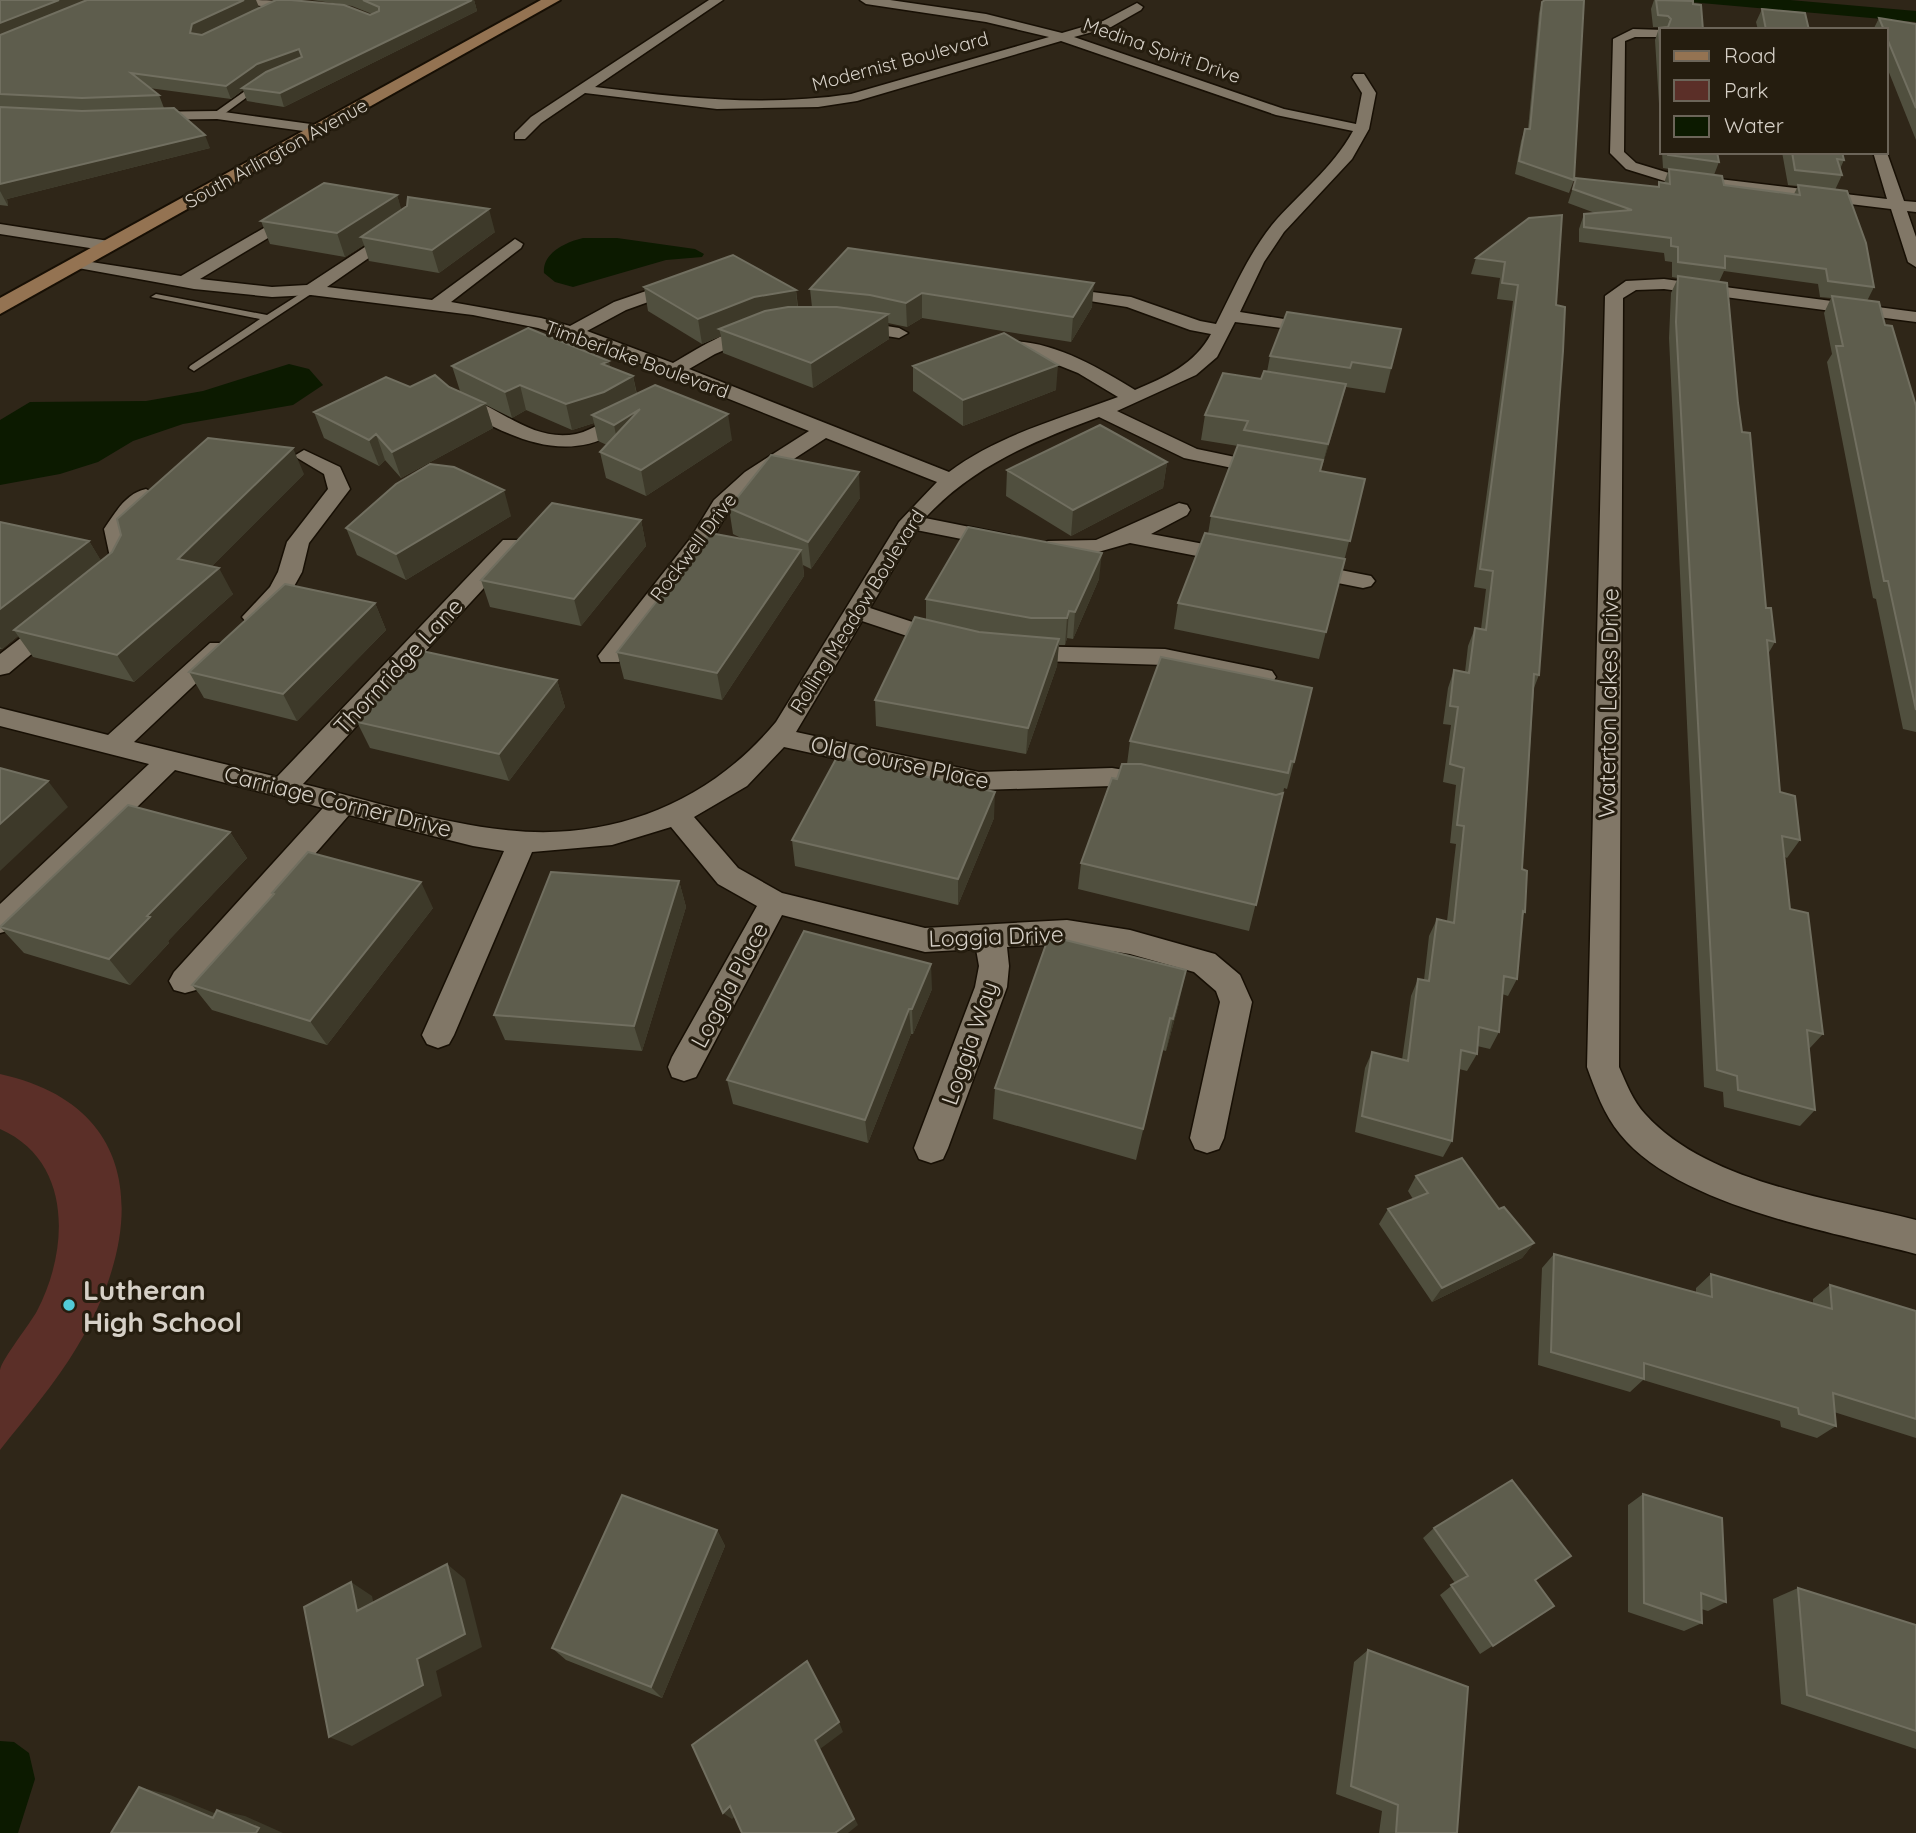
<svg xmlns="http://www.w3.org/2000/svg" width="1916" height="1833" font-family="Quicksand,sans-serif">
<style>
.green{fill:#5b2f28}
.water{fill:#0c1a00}
.lines{fill:none;stroke-linecap:round;stroke-linejoin:round}
.lane-casing{stroke:#170f04;stroke-width:3}
.street-casing{stroke:#170f04;stroke-width:3}
.secondary-casing{stroke:#170f04;stroke-width:4}
.lane{fill:#817767;fill-rule:evenodd}
.street{fill:#817767;fill-rule:evenodd}
.secondary{fill:#947352;fill-rule:evenodd}
.wall{fill:#504f3e}
.shaded-wall{fill:#3d3929}
.building{fill:#5e5d4d;stroke:#716f60;stroke-width:2}
.poi-dot{fill:#52cbd8;stroke:#251d0f;stroke-width:2.5}
.labels{text-anchor:middle;dominant-baseline:central;stroke-width:6;stroke-linejoin:round;paint-order:stroke}
.far-street-label{font-size:19px;fill:#d6d0c7;stroke:#251d0f}
.street-label{font-size:23px;fill:#d6d0c7;stroke:#251d0f}
.near-poi-label{font-size:28px;font-weight:bold;fill:#d6d0c7;stroke:#251d0f;text-anchor:start}
</style>
<rect width="100%" height="100%" fill="#2f2618"/>
<path class="green" d="M0 1074C150 1107 143 1238 77 1347 55 1384 26 1417 0 1450 0 1425 0 1394 0 1370 2 1359 30 1324 37 1311 69 1250 73 1161 0 1129Z"/>
<path class="water" d="M1667 0H1790L1916 11V22Z
M583 238H617L695 249 704 254 702 257 666 260 573 287 555 282 544 273C542 253 566 242 583 238Z
M289 364 309 369 323 385 293 405 183 424 133 441 98 462 60 474 0 485V420L30 402 146 401 203 391Z
M0 1741 14 1742 29 1753 35 1779 18 1833H0Z"/>
<g class="lines">
<defs>
<path id="lane" d="M259 81 266 83 220 117H214V113Z
M311 287 314 288V292L194 371 189 368 190 366 260 319 151 297 156 294 267 315Z"/>
<path id="street" d="M236 0C255 0 299 0 314 7L308 11 242 4Z
M709 0H723L595 87C681 98 764 107 851 94L1049 37 986 22 866 4 860 0H890L986 14 1062 33 1103 21 1137 3 1143 7 1141 10 1111 27 1074 37 1284 109 1356 124 1362 93 1352 77 1354 74H1364L1376 93 1369 129 1352 159 1284 232 1264 262 1240 312 1321 325 1327 326 1330 330 1327 334 1235 322 1217 357 1196 375 1117 411 1197 449 1278 466 1282 470 1278 474 1271 476 1184 458 1099 417C1034 441 973 466 925 518L1010 535 1013 540 1010 545 1002 547 916 530 870 608 958 637 961 642 958 647H940L862 621 796 732 979 772 1112 768 1168 777 1172 784 1168 791 1158 793 1112 786 979 790 784 747 747 786 694 817 738 868 782 893 925 928 1067 920 1130 930 1215 954 1240 975 1252 1002 1224 1138 1219 1149 1207 1153 1195 1149 1190 1138 1220 1002 1216 991 1194 972 1130 954 1067 944 1007 947 1009 966 1007 987 948 1148 943 1159 931 1163 919 1159 914 1148 975 987 979 966 976 949 925 952 782 915 696 1077 684 1081 672 1077 668 1067 672 1057 757 906 718 884 671 827 612 845 532 852 454 1035 449 1044 438 1048 427 1044 422 1035 504 851 473 846 349 815 196 990 185 993 174 990 169 981 174 972 323 808 175 770 11 930 0 933V904L149 764 0 726V708L108 735 210 643H228L231 648 228 653 134 742 277 777 503 540H519L522 545 519 550 303 784C369 800 438 823 506 830 611 842 709 803 776 722L899 522 937 482 826 438 760 481 729 510 708 546 619 662H601L598 656 690 539 714 500 745 472 809 431 599 347 538 328 473 315 311 295 272 297 194 289 78 268 72 267 70 263 72 259 181 276 300 207 308 212 306 215 200 279 272 287 307 285 400 224 406 226V232L327 287 432 300 515 239 523 244 521 248 451 302 541 318 570 326 614 302 684 278 690 279 693 283 690 287 626 310 587 331 673 363C692 352 743 320 764 325L767 329 764 333 715 354 689 369 949 472C998 435 1062 418 1118 397L1078 373 1043 359 985 352 983 348 985 344C1037 331 1093 364 1135 390 1166 377 1195 364 1211 334L1190 330 1127 307 1046 294 1043 290 1046 286 1131 297 1200 321 1216 324C1233 291 1248 255 1272 225 1299 193 1332 169 1353 131L1276 115 1061 41 857 101 818 107 717 109 585 93 541 123 525 139H515V133L531 117Z
M1633 29 1664 30 1662 37H1635L1625 41 1624 152 1636 163 1669 173 1887 199 1873 152 1886 150 1904 201 1916 202V212L1907 211 1916 237V267L1908 262 1891 209 1668 182 1626 169 1610 153 1613 39Z
M217 111 318 125 325 129 318 133 217 119 141 120 134 116 141 112Z
M0 224 109 241 117 246 109 251 0 234Z
M1664 279 1916 312V322L1664 289 1636 290 1623 298 1619 1067C1626 1083 1633 1101 1645 1114 1707 1183 1830 1198 1916 1220V1254C1829 1231 1678 1206 1620 1134 1604 1115 1595 1089 1587 1067L1605 296 1626 281Z
M849 320 899 328 908 333 899 338 843 329 840 325 843 321Z
M455 393C496 403 530 443 576 434 596 430 611 414 630 409L640 415C634 423 622 428 613 434 556 466 499 430 448 403L445 399Z
M304 450 340 467 350 489 309 543 302 572 292 590 262 622H246L242 617 270 587 278 572 287 542 328 489 324 474 294 456Z
M146 489 157 495 136 514 126 529 134 563 120 582H104L100 577 111 562 104 529C115 513 126 493 146 489Z
M1179 503 1187 505 1190 510 1187 515 1151 534 1246 552 1249 557 1246 562 1238 564 1130 543 1084 556 1048 555 1037 548 1048 541 1096 540Z
M1300 562 1371 576 1375 581 1371 586 1363 588 1292 574 1289 569 1292 564Z
M57 614 65 616 69 621 65 626 9 673 0 675V654L49 616Z
M1018 646 1165 649 1263 669 1272 671 1276 677 1272 683 1263 685 1165 665 1009 660 1006 654 1009 648Z"/>
<path id="secondary" d="M541 0H560L0 314V298Z"/>
</defs>
<use href="#lane" class="lane-casing"/>
<use href="#street" class="street-casing"/>
<use href="#secondary" class="secondary-casing"/>
<use href="#lane" class="lane"/>
<use href="#street" class="street"/>
<use href="#secondary" class="secondary"/>
</g>
<path class="wall" d="M0 0 259 7 201 35 372 14 352 6 312 0H474L477 11 284 107 247 101 243 90 231 99 149 88 159 95 164 108 210 148 7 199 8 206 0 205Z
M1654 0H1686L1693 4 1703 30H1662V152H1717L1719 162 1714 175 1724 185 1794 194 1798 186 1788 185 1782 152H1842L1844 160 1840 169 1842 175 1835 190 1874 287 1867 301 1885 325 1916 406V732L1903 729 1876 599 1873 598 1827 362 1832 354 1824 313 1831 298 1820 297 1818 284 1724 271 1719 282 1738 403 1766 608 1775 642 1768 654 1780 792 1800 840 1787 858 1785 857 1790 909 1823 1034 1809 1049 1815 1110 1800 1126 1724 1107 1723 1092 1704 1087 1669 338 1671 293 1678 278 1672 277V262L1665 261 1664 253 1579 242V229L1584 214 1595 213 1568 203 1576 178 1658 187 1659 182 1664 183 1669 169 1663 168 1655 40 1659 28 1664 27H1653L1651 9Z
M1542 2 1574 180 1569 193 1515 174 1521 141 1525 129H1528L1539 13Z
M1762 9 1809 30H1758L1756 22Z
M1879 18 1916 24V140L1886 65V30H1873Z
M397 195 401 210 495 232 439 273 369 261 364 245 345 257 270 244 261 221Z
M1529 218 1556 305 1539 675 1534 688 1522 869 1525 912 1522 917 1517 979 1508 996 1502 994 1499 1032 1490 1049 1477 1046V1054L1467 1071 1459 1069 1452 1141 1443 1157 1355 1132 1365 1068 1372 1052 1402 1060 1411 996 1418 979 1424 980 1429 936 1437 919 1447 921 1456 844 1450 843 1456 785 1443 782 1451 725 1443 724 1448 688 1454 670 1465 672 1468 646 1475 628 1481 629 1486 589 1474 587 1513 301 1497 299 1500 278 1471 274 1476 258Z
M848 248 1092 307 1071 342 922 318 907 327 888 323 889 339 813 388 723 353 721 336 702 344 648 311 644 287 796 290 798 307H812L810 289Z
M1401 329 1385 393 1346 387 1344 393 1321 470 1320 471 1365 479 1319 659 1174 629 1178 603 1208 534 1211 516 1238 446 1201 440 1205 415 1261 379 1267 372 1270 356Z
M452 366 611 368 633 376 637 394 732 440 646 496 606 478 600 452 607 445 598 441 594 423 572 430 526 410 512 418 486 405 493 428 401 478 385 460 379 466 324 438 314 412 410 387H449L460 391Z
M913 366 1056 390 963 426 913 391Z
M1167 462 1163 488 1071 536 1006 496 1007 470Z
M304 474 212 566 233 594 134 682 33 657 18 636 2 649H0V522L89 541 101 561Z
M860 498 811 569 803 565 804 576 722 700 624 679 617 652 743 539 733 534 729 508Z
M511 516 406 580 357 555 346 528Z
M641 520 646 546 581 626 490 607 481 580Z
M1099 579 1073 639 1067 638 1065 645H1059L1057 666 1026 754 876 726 875 700 926 619V599Z
M375 603 386 630 297 721 204 698 189 672Z
M557 680 565 707 509 781 370 748 357 722Z
M1130 741 1294 762 1287 789 1284 788 1283 794 1249 931 1078 889 1081 863 1127 764Z
M994 818 958 905 795 866 792 840Z
M230 832 247 858 168 941 169 943 130 985 24 953 0 927Z
M679 881 686 907 642 1051 505 1040 494 1015Z
M272 893 433 908 327 1045 212 1010 192 985 273 895Z
M932 989 913 1034H911L868 1143 733 1104 727 1080Z
M1179 1003 1166 1051 1162 1050 1136 1160 993 1119 995 1088Z
M1416 1176 1499 1209 1534 1243 1522 1258 1432 1302 1379 1224 1388 1209 1413 1199 1408 1191Z
M1554 1254 1696 1293V1288L1711 1274 1813 1303V1299L1830 1285 1916 1311V1438L1834 1412 1836 1426 1817 1438 1781 1427 1780 1421 1643 1380 1630 1392 1538 1365 1542 1268Z
M1643 1494 1726 1602 1708 1611 1701 1609 1702 1623 1684 1631 1628 1612V1505Z
M1434 1528 1536 1581 1554 1606 1480 1654 1440 1595 1455 1583 1423 1538Z
M717 1530 725 1546 662 1698 566 1660 552 1648Z
M1798 1588 1916 1625V1749L1781 1704 1773 1599Z
M1368 1650 1457 1833H1379L1382 1811 1336 1794 1354 1662Z"/>
<path class="shaded-wall" d="M59 0H94L0 38V23Z
M244 0H256L259 7 197 37 190 33 192 24Z
M456 0H474L477 11 284 107 280 93Z
M299 49 304 61 242 88 243 90 231 99 226 86 257 64Z
M205 135 210 148 7 199 8 206 0 191V184Z
M397 195 404 218 361 237 364 245 345 257 337 233Z
M489 209 495 232 439 273 432 250Z
M1094 283 1092 307 1071 342 1073 317Z
M796 290 798 315 719 329 721 336 702 344 698 319 754 297Z
M922 293V318L907 327 906 303Z
M888 314 889 339 813 388 811 363Z
M609 361 615 386 602 364Z
M1058 365 1056 390 963 426V400Z
M633 376 638 402 592 415 594 423 572 430 566 404Z
M1346 384 1340 409 1321 470 1328 444Z
M520 385 526 410 512 418 505 392Z
M485 403 493 428 401 478 392 452Z
M640 409 619 450 614 425Z
M728 414 732 440 646 496 641 470Z
M376 434 385 460 379 466 369 440Z
M293 448 304 474 193 585 178 559Z
M1167 462 1163 488 1071 536 1073 510Z
M859 472 860 498 811 569 808 542Z
M504 490 511 516 406 580 396 554Z
M641 520 646 546 581 626 574 599Z
M89 541 105 567 14 630 18 636 2 649 0 647V609Z
M801 550 804 576 722 700 717 673Z
M1102 553 1099 579 1073 639 1075 612Z
M219 568 233 594 134 682 117 655Z
M375 603 386 630 297 721 283 694Z
M1069 611 1067 638 1065 645 1067 618Z
M1059 639 1057 666 1026 754 1028 728Z
M557 680 565 707 509 781 499 754Z
M48 781 68 807 0 871V824Z
M995 792 994 818 958 905V879Z
M230 832 247 858 168 941 169 943 130 985 109 959 147 916Z
M679 881 686 907 642 1051 634 1026Z
M421 882 433 908 327 1045 310 1021Z
M931 964 932 989 913 1034 912 1009Z
M1186 970 1179 1003 1166 1051 1173 1019Z
M909 1009 911 1034 868 1143 865 1120Z
M1534 1243 1522 1258 1432 1302 1442 1288Z
M717 1530 725 1546 662 1698 651 1687Z
M447 1564 465 1579 482 1647 436 1671 442 1696 352 1746 329 1737 417 1659Z
M351 1582 372 1596 378 1624 357 1611Z
M839 1722 843 1732 820 1749 858 1825 848 1833H835L815 1740Z
M139 1787 170 1795 241 1824 213 1818Z
M730 1806 739 1813 732 1819 723 1813Z
M217 1810 245 1816 283 1833H256Z"/>
<path class="building" d="M0 0H59L0 23Z
M87 0H244L192 24 190 33 202 35 276 0H291L344 5 370 15 379 11V7L363 0H472L280 93 242 88 266 72 302 57 299 49 257 64 226 86 131 73 159 95 82 98 0 94V35Z
M1545 0H1584L1574 180 1519 161 1525 129H1530L1542 2Z
M1656 0 1693 1V4L1701 5 1703 30H1662V74L1659 28 1668 27 1671 19 1668 16 1658 15Z
M1762 9 1805 13 1809 30H1766Z
M1879 18 1916 24V108L1886 36V30H1884Z
M0 107 82 111 174 108 205 135 0 184Z
M1668 152H1717L1719 162 1668 155Z
M1792 152H1842L1844 160 1837 159 1842 175 1795 170Z
M1669 169 1722 176 1724 185 1800 195 1798 185 1847 191 1866 243 1874 287 1828 281 1826 269 1725 256V268L1678 262V247L1671 246V238L1584 227V214L1632 210 1573 189 1576 178 1659 187V182L1670 184Z
M324 183 397 195 337 233 261 221Z
M408 197 489 209 432 250 361 237 407 206Z
M1562 215 1556 305 1565 307 1563 351 1539 675 1534 674 1522 869 1527 871 1525 912 1523 911 1517 979 1504 976 1499 1032 1479 1027 1477 1054 1461 1050 1452 1141 1362 1116 1372 1052 1408 1061 1418 979 1429 981 1437 919 1454 923 1464 826 1457 825 1464 768 1450 764 1458 707 1450 706 1454 670 1469 673 1475 628 1486 630 1493 571 1480 569 1518 285 1502 283 1505 262 1476 258 1529 218Z
M848 248 1094 283 1073 317 922 293 906 303 870 295 810 289Z
M733 255 796 290 754 297 698 319 644 287Z
M1678 276 1727 283 1738 403 1742 432 1750 433 1766 608H1771L1775 642 1767 640 1780 792 1795 796 1800 840 1782 836 1790 909 1808 913 1823 1034 1807 1030 1815 1110 1738 1090 1737 1076 1717 1070 1676 322Z
M1832 296 1879 302 1885 325 1892 326 1916 406V710L1888 581H1884L1836 346H1843Z
M788 307H837L888 314 811 363 719 329 765 311Z
M1287 312 1401 329 1391 368 1352 362 1350 368 1270 356Z
M528 328 609 361 602 364 633 376 604 392 566 404 520 385 505 392 452 366Z
M1004 333 1058 365 963 400 913 366Z
M1264 371 1346 384 1328 444 1244 430 1248 421 1205 415 1223 373 1261 379Z
M435 375 449 387 485 403 392 452 376 434 369 440 314 412 386 377 410 387Z
M655 385 728 414 641 470 600 452 640 409 614 425 592 415Z
M1100 425 1167 462 1073 510 1007 470Z
M208 438 293 448 178 559 219 568 117 655 14 630 112 552 121 535 117 519Z
M1238 445 1323 460 1320 471 1365 479 1350 541 1211 516Z
M771 455 859 472 808 542 729 508Z
M430 464 454 467 504 490 396 554 346 528 396 484Z
M552 503 641 520 574 599 481 580Z
M0 522 89 541 0 609Z
M968 527 1102 553 1075 612 1069 611 1067 618H1031L926 599Z
M710 533 801 550 717 673 617 652Z
M1205 533 1345 559 1326 632 1178 603Z
M285 584 375 603 283 694 189 672Z
M915 617 979 632 1059 639 1028 728 875 700Z
M422 651 557 680 499 754 357 722Z
M1161 657 1312 688 1294 762 1291 761 1288 773 1130 741Z
M837 757 995 792 958 879 792 840Z
M1122 764H1141L1276 795 1283 793 1256 905 1081 863 1112 778 1117 779Z
M0 768 48 781 0 824Z
M128 805 230 832 147 916 150 917 109 959 0 927Z
M308 852 421 882 310 1021 192 985 274 894 272 893Z
M551 872 679 881 634 1026 494 1015Z
M804 931 931 964 912 1009H909L865 1120 727 1080Z
M1049 936 1186 970 1173 1019 1170 1018 1143 1129 995 1088Z
M1462 1158 1499 1209 1504 1207 1534 1243 1442 1288 1388 1209 1428 1193 1416 1176Z
M1554 1254 1712 1297 1711 1274 1832 1309 1830 1285 1916 1311V1419L1833 1393 1836 1426 1799 1414 1798 1408 1644 1363V1379L1551 1352Z
M1512 1480 1571 1556 1535 1580 1554 1606 1493 1646 1451 1585 1468 1576 1434 1528Z
M1643 1494 1722 1518 1726 1602 1701 1593 1702 1623 1644 1603Z
M622 1495 717 1530 651 1687 552 1648Z
M447 1564 465 1634 417 1659 423 1685 329 1737 304 1607 351 1582 357 1611Z
M1798 1588 1916 1625V1731L1807 1695Z
M1368 1650 1468 1687 1457 1833H1396L1398 1805 1351 1786Z
M807 1661 839 1722 815 1740 854 1819 835 1833H742L730 1806 723 1813 692 1745Z
M139 1787 213 1818 217 1810 259 1828 256 1833H111Z"/>
<circle class="poi-dot" cx="69" cy="1305" r="7"/>
<g class="labels">
<g class="far-street-label">
<text transform="translate(1162 50) rotate(19)">Medina Spirit Drive</text>
<text transform="translate(900 61) rotate(-15)">Modernist Boulevard</text>
<text transform="translate(276 153) rotate(-29)">South Arlington Avenue</text>
<text transform="translate(637 359) rotate(20)">Timberlake Boulevard</text>
<text transform="translate(693 547) rotate(-53)">Rockwell Drive</text>
<text transform="translate(857 611) rotate(-58)">Rolling Meadow Boulevard</text>
</g>
<g class="street-label">
<text transform="translate(398 666) rotate(-47)">Thornridge Lane</text>
<text transform="translate(1608 703) rotate(-89)">Waterton Lakes Drive</text>
<text transform="translate(900 762) rotate(12)">Old Course Place</text>
<text transform="translate(338 801) rotate(14)">Carriage Corner Drive</text>
<text transform="translate(996 936) rotate(-2)">Loggia Drive</text>
<text transform="translate(729 985) rotate(-62)">Loggia Place</text>
<text transform="translate(969 1043) rotate(-71)">Loggia Way</text>
</g>
<g class="near-poi-label">
<text x="83" y="1289">Lutheran<tspan x="83" dy="32">High School</tspan></text>
</g>
</g>
<rect x="1660" y="28" width="228" height="126" fill="#251d0f" stroke="#6c6559" stroke-width="2"/>
<rect x="1674" y="51" width="35" height="10" fill="#947352" stroke="#6c6559" stroke-width="2"/>
<text x="1724" y="63" font-size="21" fill="#d6d0c7">Road</text>
<rect x="1674" y="80" width="35" height="21" fill="#5b2f28" stroke="#6c6559" stroke-width="2"/>
<text x="1724" y="98" font-size="21" fill="#d6d0c7">Park</text>
<rect x="1674" y="116" width="35" height="21" fill="#0c1a00" stroke="#6c6559" stroke-width="2"/>
<text x="1724" y="133" font-size="21" fill="#d6d0c7">Water</text>
</svg>
